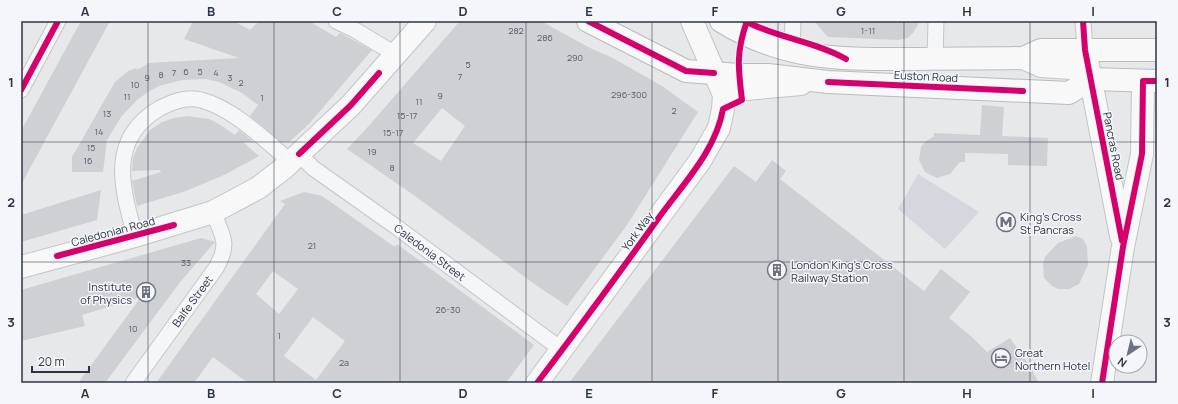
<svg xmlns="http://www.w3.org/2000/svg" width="1178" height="404" font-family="Manrope,sans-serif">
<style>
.built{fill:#d4d7dd}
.building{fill:#ced0d3;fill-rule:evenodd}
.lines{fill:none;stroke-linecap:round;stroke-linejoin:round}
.street-casing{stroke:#c4c6c8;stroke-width:17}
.primary-casing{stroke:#c2c5c8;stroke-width:24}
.highway-casing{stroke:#b8bbbf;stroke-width:24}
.street{stroke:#f5f6f7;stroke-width:15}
.primary{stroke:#f8f8f8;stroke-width:22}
.highway{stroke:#f8f8f8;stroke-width:22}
.cycleway-casing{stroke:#f4f6f9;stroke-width:8}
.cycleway{stroke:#d6006c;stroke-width:6}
.grid{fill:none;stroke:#2b3445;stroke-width:1;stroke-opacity:0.55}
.labels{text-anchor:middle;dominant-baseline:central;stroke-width:3;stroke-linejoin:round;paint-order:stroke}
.number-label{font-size:9px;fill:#545c69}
.street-label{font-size:11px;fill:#2b3445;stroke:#f4f6f9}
.poi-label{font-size:11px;fill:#2b3445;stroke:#f4f6f9;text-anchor:start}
.neatline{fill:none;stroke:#2b3445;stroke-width:1.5}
.grid-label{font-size:13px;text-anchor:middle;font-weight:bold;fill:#2b3445}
</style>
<rect width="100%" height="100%" fill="#e6e8ea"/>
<path class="built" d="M918 174 979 212 945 249 898 209Z"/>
<path class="building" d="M81 21H110L21 185V131Z
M193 21H234L250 30 259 21H309L336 37 340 33 372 50 309 124 289 142H281L250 116 258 105 242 93 219 82 206 79 182 80 159 86 148 92 137 100 121 117 107 140 103 172H72V157L115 82 128 71 136 68 137 70 149 63 239 58 184 39Z
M460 21H541L590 48 611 57 662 86 698 112 627 225 567 306 533 283 415 196 347 149 366 129ZM442 108 465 126 441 161 413 143Z
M814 21H920L913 33 908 38 898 40 828 37Z
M982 105 1004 107 1002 136 1048 138 1047 166 1008 165V154L965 153V162H960L950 174 937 178 925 172 919 160 921 147 925 142 934 136V133L980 135Z
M187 116 209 119 219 124 235 135 239 130 254 142H243L259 156 224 175 186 191 137 206 132 181 161 172 160 170 132 171 133 158 137 148 150 130 162 122 174 118Z
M772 160 786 171 780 179 924 291 941 269 970 292 949 318 972 337 987 352 1010 338 1030 366 1039 383H569L734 166 756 182Z
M101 190 97 220 21 242V215Z
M304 192 322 196 395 247 397 244 534 345 506 383H248L213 357 194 383H156L285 204 280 201ZM273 271 298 289 279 314 256 294ZM313 317 345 341 316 380 284 356Z
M1076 236 1083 239 1087 246 1088 265 1079 284 1069 289H1058L1052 286 1044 278 1043 264 1045 257 1058 243Z
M201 238 215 242 181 281 105 383H78L141 297 82 315 85 326 21 341V290Z"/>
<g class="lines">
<defs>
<path id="street" d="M336 21 355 30 395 54
M1083 21 1085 50
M792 52 793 21
M935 58 936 21
M21 90 58 21
M299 154 313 168 395 226 562 350
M135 236C122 188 107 139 160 108 171 102 188 96 201 100 233 108 266 141 291 162
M133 383 216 268C230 243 223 237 213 212"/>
<path id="primary" d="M1085 50 1121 236
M1023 58 1041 66 1072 68 1091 79
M724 95 735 90 801 84
M21 267 135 236 213 212 258 188 284 168 351 105 425 21
M537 383 700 161 719 128 723 109 724 95 692 21
M1102 383 1123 247 1142 154 1143 81"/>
<path id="highway" d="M588 21 686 71 739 75H768L828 82 1069 93 1091 79 1157 81
M721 21C785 61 841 59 913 59 950 58 986 59 1023 58L1041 50H1157"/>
</defs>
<use href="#street" class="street-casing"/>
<use href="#primary" class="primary-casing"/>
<use href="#highway" class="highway-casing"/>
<use href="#street" class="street"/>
<use href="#primary" class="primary"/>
<use href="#highway" class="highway"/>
<defs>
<path id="cycleway" d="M588 21 686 71 714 73
M745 21C777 38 814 41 846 59
M1083 21 1085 50 1122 241
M828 82 1023 91
M21 90 58 21
M299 154 351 105 379 73
M57 256 174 225
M537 383C579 328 620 272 660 216 684 183 716 150 723 109L742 100C738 68 736 52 747 21
M1102 383 1123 247 1142 154 1143 81H1157"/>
</defs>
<use href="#cycleway" class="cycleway-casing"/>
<use href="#cycleway" class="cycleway"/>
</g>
<path class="grid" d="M148 21V383M274 21V383M400 21V383M526 21V383M652 21V383M778 21V383M904 21V383M1030 21V383M21 142H1157M21 262H1157"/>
<defs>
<symbol id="metro-ring" viewBox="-11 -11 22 22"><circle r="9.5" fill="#f4f6f9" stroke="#6c737f" stroke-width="1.5"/><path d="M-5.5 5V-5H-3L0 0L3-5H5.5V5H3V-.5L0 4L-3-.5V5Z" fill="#6c737f"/></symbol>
<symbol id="building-ring" viewBox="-11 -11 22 22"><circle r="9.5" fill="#f4f6f9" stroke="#6c737f" stroke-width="1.5"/><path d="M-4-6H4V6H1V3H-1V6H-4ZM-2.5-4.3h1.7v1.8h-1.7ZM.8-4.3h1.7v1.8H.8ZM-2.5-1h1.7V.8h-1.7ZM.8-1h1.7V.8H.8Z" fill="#6c737f"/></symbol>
<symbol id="hotel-ring" viewBox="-11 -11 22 22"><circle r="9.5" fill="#f4f6f9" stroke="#6c737f" stroke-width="1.5"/><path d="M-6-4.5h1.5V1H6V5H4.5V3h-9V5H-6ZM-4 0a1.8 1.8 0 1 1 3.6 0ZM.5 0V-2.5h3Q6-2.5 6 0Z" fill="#6c737f"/></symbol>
</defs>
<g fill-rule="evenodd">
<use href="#metro-ring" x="995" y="211" width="22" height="22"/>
<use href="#building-ring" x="766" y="259" width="22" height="22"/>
<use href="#building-ring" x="135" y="281" width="22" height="22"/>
<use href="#hotel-ring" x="990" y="347" width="22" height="22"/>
</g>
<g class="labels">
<g class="number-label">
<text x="516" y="30">282</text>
<text x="868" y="30">1-11</text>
<text x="545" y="37">286</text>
<text x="575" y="57">290</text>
<text x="468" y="64">5</text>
<text x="186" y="71">6</text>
<text x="200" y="71">5</text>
<text x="174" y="72">7</text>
<text x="216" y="72">4</text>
<text x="161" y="74">8</text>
<text x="460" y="76">7</text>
<text x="147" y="77">9</text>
<text x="230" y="77">3</text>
<text x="241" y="82">2</text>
<text x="135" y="84">10</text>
<text x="629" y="94">296-300</text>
<text x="440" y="95">9</text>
<text x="127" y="96">11</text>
<text x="262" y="97">1</text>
<text x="419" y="101">11</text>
<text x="674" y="110">2</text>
<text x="107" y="113">13</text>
<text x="407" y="115">15-17</text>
<text x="99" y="131">14</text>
<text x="393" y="132">15-17</text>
<text x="91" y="147">15</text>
<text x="372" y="151">19</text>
<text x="88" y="160">16</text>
<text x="392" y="167">8</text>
<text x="312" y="245">21</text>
<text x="186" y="262">33</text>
<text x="448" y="309">26-30</text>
<text x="133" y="328">10</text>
<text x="279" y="335">1</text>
<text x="344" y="362">2a</text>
</g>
<g class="street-label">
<text transform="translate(926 76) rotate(3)">Euston Road</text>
<text transform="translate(1114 146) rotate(79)">Pancras Road</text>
<text transform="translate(113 231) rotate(-15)">Caledonian Road</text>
<text transform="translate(637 231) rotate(-54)">York Way</text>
<text transform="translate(430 252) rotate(37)">Caledonia Street</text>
<text transform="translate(192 301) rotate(-54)">Balfe Street</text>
</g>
<g class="poi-label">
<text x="1020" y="216">King's Cross<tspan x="1020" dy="13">St Pancras</tspan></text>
<text x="791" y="264">London King's Cross<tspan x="791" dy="13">Railway Station</tspan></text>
<text x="132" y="286" text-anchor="end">Institute<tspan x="132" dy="13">of Physics</tspan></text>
<text x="1015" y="352">Great<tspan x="1015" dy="13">Northern Hotel</tspan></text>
</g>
</g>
<rect width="1178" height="404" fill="none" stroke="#f4f6f9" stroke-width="44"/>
<g transform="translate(1128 354) rotate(215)"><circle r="19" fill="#f4f6f9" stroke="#a4a8b1"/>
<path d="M0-3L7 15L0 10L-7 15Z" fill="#6c737f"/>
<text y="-6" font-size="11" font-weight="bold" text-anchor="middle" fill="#2b3445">N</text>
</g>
<path d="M32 366v6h57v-6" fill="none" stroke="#2b3445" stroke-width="2"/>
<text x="38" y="366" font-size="12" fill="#2b3445" stroke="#f4f6f9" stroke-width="3" paint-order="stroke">20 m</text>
<rect x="22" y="22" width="1134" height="360" class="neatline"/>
<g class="grid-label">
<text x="85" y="16">A</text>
<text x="211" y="16">B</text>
<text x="337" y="16">C</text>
<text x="463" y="16">D</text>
<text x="589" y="16">E</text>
<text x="715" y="16">F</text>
<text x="841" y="16">G</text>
<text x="967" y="16">H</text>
<text x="1093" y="16">I</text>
<text x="11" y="87">1</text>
<text x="1167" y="87">1</text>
<text x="11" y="207">2</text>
<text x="1167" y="207">2</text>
<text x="11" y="327">3</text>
<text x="1167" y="327">3</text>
<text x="85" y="398">A</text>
<text x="211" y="398">B</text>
<text x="337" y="398">C</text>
<text x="463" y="398">D</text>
<text x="589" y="398">E</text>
<text x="715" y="398">F</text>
<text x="841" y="398">G</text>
<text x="967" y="398">H</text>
<text x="1093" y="398">I</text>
</g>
</svg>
